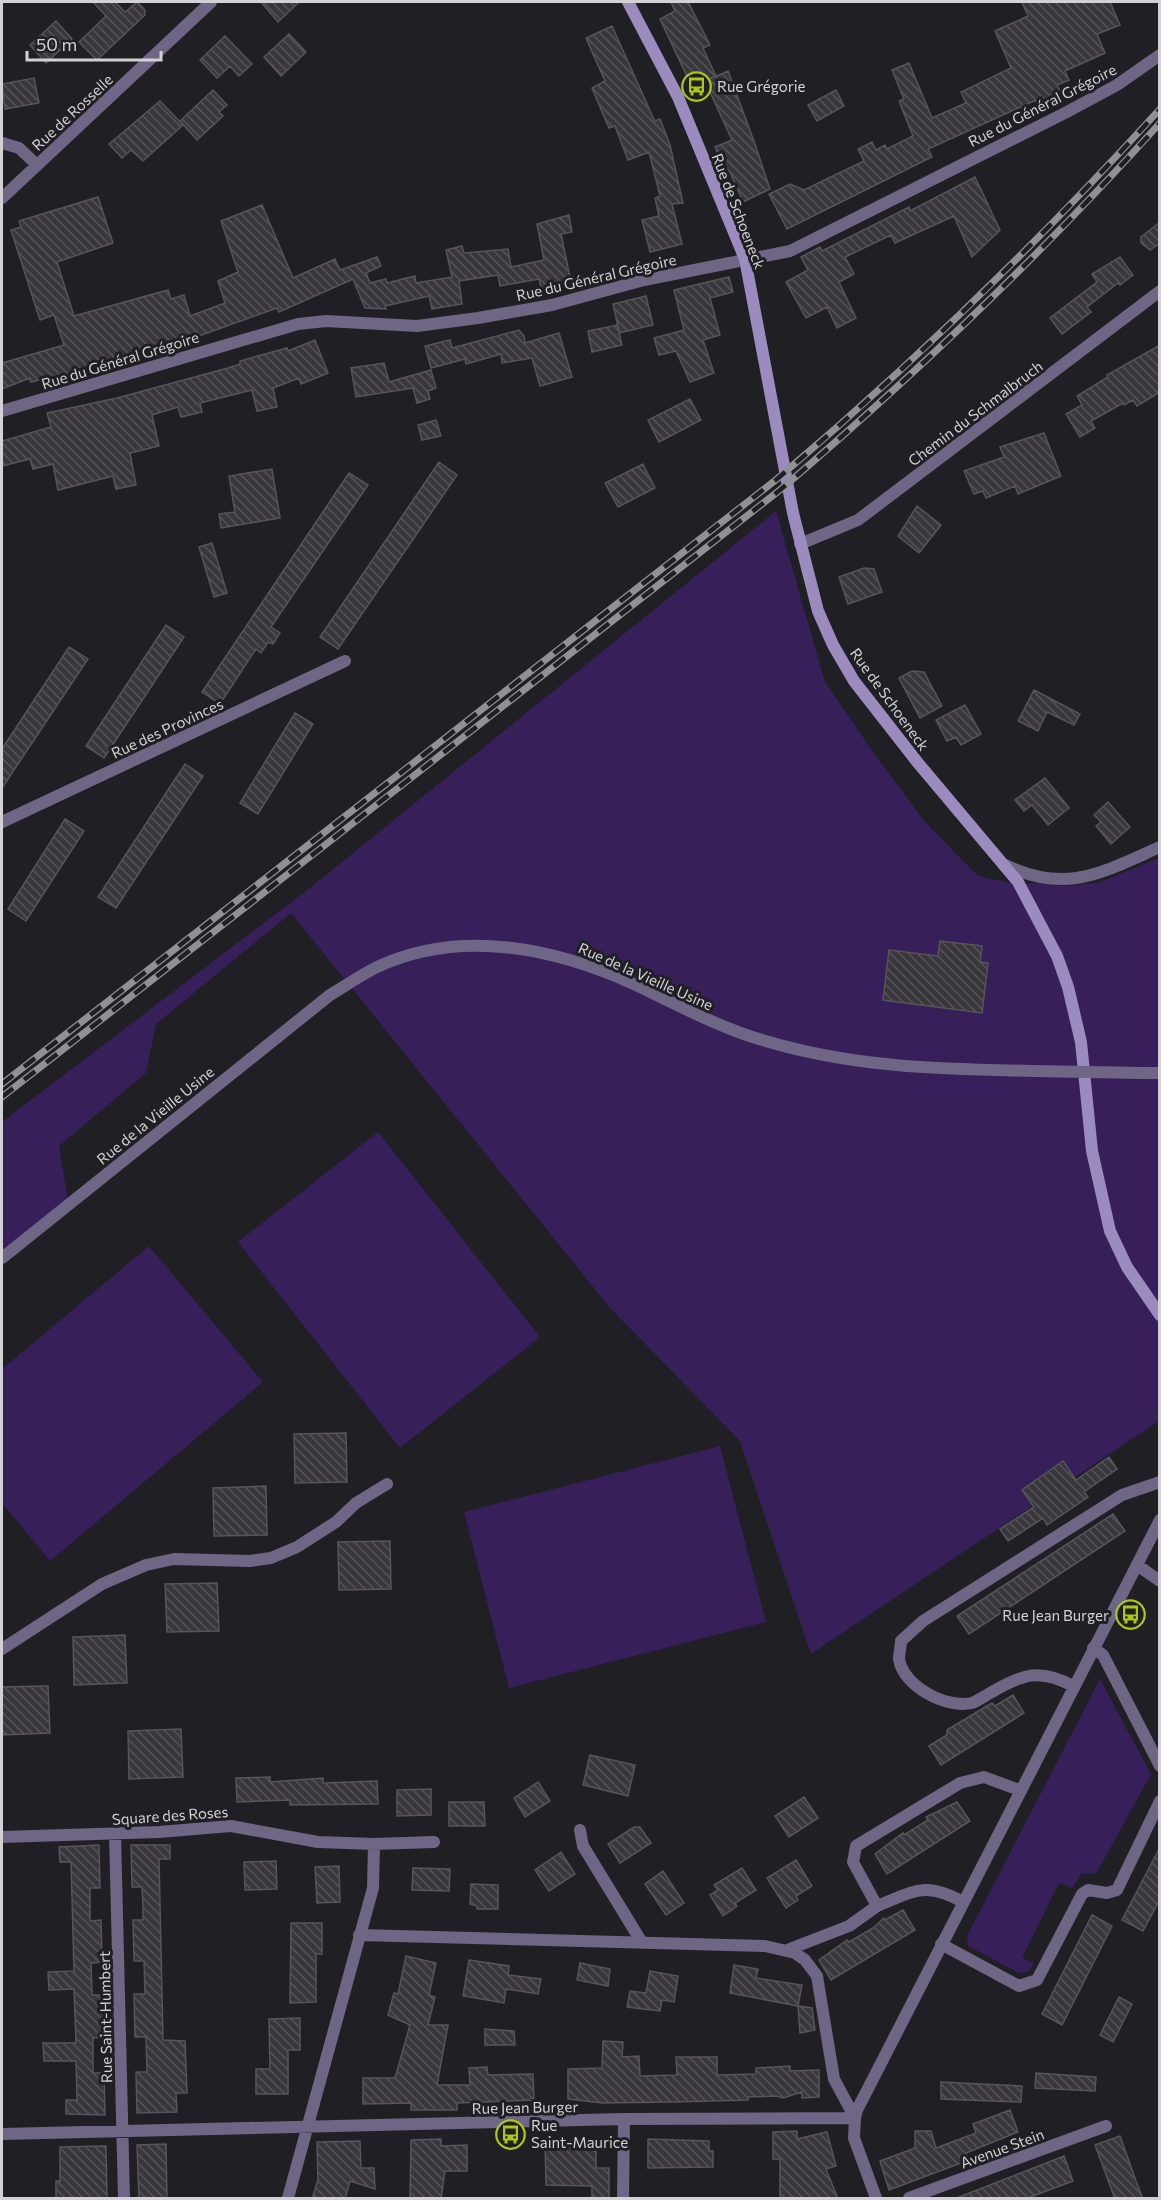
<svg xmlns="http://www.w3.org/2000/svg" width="1161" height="2200" font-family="Commissioner,sans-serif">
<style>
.park{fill:#371f5a}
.building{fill:url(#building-back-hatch);stroke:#565559;stroke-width:1.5}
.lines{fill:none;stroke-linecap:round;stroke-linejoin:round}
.street{stroke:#6f6584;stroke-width:12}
.secondary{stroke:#9c8bbf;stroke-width:12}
.rail-casing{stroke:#919093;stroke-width:7}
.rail{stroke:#201f23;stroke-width:4.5;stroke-dasharray:14;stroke-linecap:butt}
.street-bridge{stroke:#6f6584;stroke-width:12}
.labels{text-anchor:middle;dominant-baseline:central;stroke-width:6;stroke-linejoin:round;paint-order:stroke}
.poi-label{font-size:15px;fill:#d2d1d4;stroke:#201f23;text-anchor:start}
.street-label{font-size:15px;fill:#d2d1d4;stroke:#201f23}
</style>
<defs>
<pattern id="building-back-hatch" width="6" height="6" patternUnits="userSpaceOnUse" patternTransform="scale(1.5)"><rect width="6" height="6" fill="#39373b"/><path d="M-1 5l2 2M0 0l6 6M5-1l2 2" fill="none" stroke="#555356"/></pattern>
</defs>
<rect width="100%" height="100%" fill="#201f23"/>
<path class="park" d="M776 511 825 682 878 759 925 822 978 876 1017 884 1041 883 1063 886 1098 883 1159 858V1421L811 1654 740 1441 611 1309 291 913 156 1024 146 1073 59 1146 68 1200 2 1254V1122L311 887Z
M378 1132 540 1337 400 1448 238 1242Z
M149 1246 263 1382 50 1561 2 1503V1369Z
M720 1446 766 1622 509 1688 464 1512Z
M1100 1679 1151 1774 1096 1874 1082 1873 1072 1888 1059 1883 1022 1958 1034 1963 1028 1972 1019 1973 968 1946 967 1936Z"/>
<path class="building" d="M93 2H115L125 12 137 2 145 10V15L97 60 79 42 106 16Z
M261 2H299L278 22Z
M671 2H688L710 45 703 48 716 76 707 80 728 71 755 144 770 189 743 202 730 172 726 174 715 147 732 140 705 81 692 87 660 19 675 11Z
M1022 2H1110L1120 25 1097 34 1105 53 1065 71 1069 80 1057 85 1061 93 1037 103 1036 100 928 149 932 157 787 229 769 194 790 184 804 190 864 161 858 149 872 142 876 150 885 145 887 149 913 136 899 101 904 99 892 70 909 63 932 118 966 103 961 92 1011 68 995 31 1028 16Z
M56 21 72 39 46 63 30 45Z
M612 26 652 115 655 121 660 119 670 145 683 203 672 204 682 244 650 252 642 220 659 216 655 198 660 196 649 152 628 160 615 126 609 128 592 88 605 81 586 38Z
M289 34 306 52 281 76 264 57Z
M225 36 252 64 239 76 230 66 217 78 200 60Z
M34 78 39 103 5 109 2 84Z
M213 90 227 105 219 112 223 116 197 140 180 121Z
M836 90 844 106 817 121 808 105Z
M160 101 183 125 143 161 131 150 122 158 109 144Z
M975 177 1000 230 972 257 954 216 895 243 891 235 845 257 854 274 839 282 856 318 837 328 827 307 806 318 786 282 808 270 801 257 820 247 822 251 909 207 910 211Z
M98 197 113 243 57 262 74 316 168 290 171 299 184 295 190 316 225 303 218 281 238 272 221 221 262 205 293 278 335 259 340 270 377 257 381 266 366 273 370 283 386 279 387 283 415 276 416 283 452 277 446 250 462 246 464 253 508 249 511 267 544 260 537 224 569 215 572 232 561 234 571 282 541 288 539 279 500 286 498 275 459 281 462 304 432 309 429 296 385 306 386 309 365 308 353 279 279 312 277 308 160 350 158 346 85 369 84 372 69 376 58 375 31 382 30 378 2 389V363L64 345 54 315 40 320 11 230 21 227 19 221Z
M1160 222V243L1150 250 1141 243V237Z
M1120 257 1133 275 1120 285 1118 283 1087 307 1091 312 1062 334 1050 318 1097 282 1092 274Z
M729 277 733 292 710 298 720 335 703 340 714 373 690 382 676 351 659 355 654 338 684 330 674 290Z
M646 296 653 325 619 333 622 345 592 352 588 331 617 325 619 331 613 304Z
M519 330 524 336 525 343 559 333 572 377 540 386 532 358 502 363 501 354 466 364 465 359 431 368 425 346 450 340 452 348Z
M315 340 328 373 301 384 299 378 273 388 277 407 257 411 252 390 200 403 202 412 181 417 178 407 152 415 159 446 130 453 136 485 116 489 113 476 58 490 53 464 33 469 30 459 2 466V441L51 427 47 413 117 398 228 368 240 364V361L287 348 288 351Z
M1160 345V392L1137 406 1133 400 1124 405 1123 403 1091 421 1095 428 1080 437 1066 414 1082 405 1077 396 1108 377 1107 375Z
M384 363 389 382 431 370 436 388 428 391 430 399 417 403 413 388 356 397 351 368Z
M690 399 701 420 659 442 648 420Z
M436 420 441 436 422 440 418 425Z
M1044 433 1061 476 1018 494 1015 486 986 498 983 491 974 494 964 471 1004 457 1000 447Z
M439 462 457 475 338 649 320 637Z
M643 464 655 488 618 507 605 483Z
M272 469 280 518 221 528 219 514 235 512 229 476Z
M349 473 368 485 271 627 280 633 273 644 268 642 261 653 256 649 220 704 202 692Z
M917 506 941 525 919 553 898 536Z
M212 543 227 593 214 597 199 547Z
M864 568 874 569 882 592 848 604 839 577Z
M166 625 184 637 104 758 86 746Z
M69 647 88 659 2 788V749Z
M912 671 924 672 942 706 920 718 899 678Z
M1034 690 1080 714 1074 725 1047 712 1038 731 1018 721Z
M965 705 981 734 961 745 956 737 947 741 936 720Z
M295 713 313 724 258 814 240 803Z
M185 764 203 776 116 908 98 897Z
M1045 778 1069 808 1048 825 1032 805 1024 811 1015 800Z
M1108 802 1130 827 1111 844 1096 826 1101 822 1094 815Z
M65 819 84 831 26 921 8 909Z
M940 941 982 946 980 962 988 963 982 1013 883 1000 889 950 938 956Z
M346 1433 347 1482 295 1483 294 1434Z
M1109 1457 1117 1469 1084 1492 1088 1497 1047 1525 1043 1518 1008 1541 1000 1529 1034 1507 1022 1490 1063 1461 1076 1480Z
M266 1486 267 1535 214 1536 213 1488Z
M1113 1514 1125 1531 969 1634 957 1616Z
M390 1541 391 1589 339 1590 338 1542Z
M217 1583 219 1631 167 1632 165 1584Z
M125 1635 127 1683 74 1685 73 1637Z
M48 1686 50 1733 2 1735V1687Z
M1013 1695 1024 1713 941 1765 929 1746 947 1735V1730L992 1703 995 1706Z
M181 1729 183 1777 129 1779 128 1731Z
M590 1755 635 1765 628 1796 583 1785Z
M270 1777V1782L323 1778V1783L377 1781 378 1804 290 1805V1800L237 1802 236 1778Z
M538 1782 550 1801 525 1817 514 1798Z
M431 1789V1815L397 1816V1790Z
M804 1797 818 1818 789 1837 775 1816Z
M449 1802H484L485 1826H449Z
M957 1802 970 1821 887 1874 875 1854 903 1833 904 1835 928 1820 926 1817Z
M634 1827H640L651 1843 620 1863 608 1844Z
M99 1845 100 1888H90V1921L101 1920 102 1962 91 1963 92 1995H103L104 2037 93 2038V2073H104L105 2115 66 2114V2100H77L76 2061H44L43 2043H76L74 1989 49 1990 48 1972 74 1971 71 1862H60L59 1847Z
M131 1845H170V1859H159L160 1902 163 2040 185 2041 187 2093H176L177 2112 137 2113 136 2072H147L146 2037H135L134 1994H145L144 1961H134L133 1920H143V1906L142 1887H132Z
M1160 1847V1899L1143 1931 1122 1920Z
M561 1852 575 1874 549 1891 535 1870Z
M796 1860 812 1886 796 1896 798 1900 786 1908 767 1878Z
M276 1861 277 1889 245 1890 244 1862Z
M339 1866 340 1902 317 1903 315 1867Z
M413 1868 450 1869 449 1891 412 1890Z
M742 1868 756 1890 735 1903 737 1906 723 1916 710 1895 718 1890 714 1885Z
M663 1871 684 1903 666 1915 645 1884Z
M471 1884 498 1885V1909H477V1906L470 1904Z
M903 1910 915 1930 831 1980 819 1960 847 1940 849 1942 873 1928 884 1918 885 1920Z
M1092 1915 1112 1926 1062 2025 1042 2014Z
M291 1923H322V1954H316V2002L290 2003Z
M406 1956 436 1963 429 1995 435 1997 428 2025H448L437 2085H470L469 2068 487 2067 488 2075 533 2074 534 2100 457 2103V2110H411V2103L363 2104V2078H395L410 2025 388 2015 394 1993 398 1994Z
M469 1960 509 1966 508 1975 541 1979 538 1994 506 1989 504 2003 463 1996Z
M580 1963 610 1969 608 1986 577 1980Z
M734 1965 758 1969 756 1978 802 1985 798 2006 730 1993Z
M650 1971 678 1976 674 2002 662 2000 660 2011 627 2007 630 1991 646 1993Z
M1119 1997 1132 2004 1113 2042 1100 2035Z
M798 2006 812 2008 815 2030 800 2033Z
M300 2018V2050H288V2094H256V2069H270L269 2019Z
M485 2029 514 2031 515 2045H485Z
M603 2041 623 2042 622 2057 639 2056 640 2076 677 2075 676 2057H717V2075L756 2074V2068L790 2066V2071L819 2070V2097L802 2098V2092L783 2098 777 2096 748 2097V2100L672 2102 603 2103 568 2099V2069L602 2068Z
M1036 2073 1096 2077 1095 2091 1035 2088Z
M941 2082 1022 2086 1021 2102 941 2099Z
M1010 2110 1018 2132 966 2153 969 2160 889 2190 880 2161 915 2148V2131H931L936 2148 976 2133 973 2124Z
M797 2131V2139L827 2132 836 2166 826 2169 838 2199H780V2159H773V2132Z
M1120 2136 1136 2181 1143 2199H1115L1095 2145Z
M441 2139V2146L467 2145V2171H445L441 2199H410L411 2140Z
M648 2139 709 2141V2151H713V2167L648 2168Z
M545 2140 570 2143 596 2140V2168H609V2199H592V2186L546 2185Z
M360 2141 361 2168H374L375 2189 350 2181 345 2199H312L318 2180 317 2142Z
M166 2144 167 2199H139L137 2145Z
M106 2146 107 2199H56V2181H60V2147Z
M1064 2156 1073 2181 1025 2199H954Z"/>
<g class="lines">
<path class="street" d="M2 143 19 148 37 165
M2 198 211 2
M2 411 298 324 326 321 417 326 478 318 552 305 644 280 790 251 1065 113 1117 85 1160 55
M800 544 858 520 1160 291
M2 822 345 661
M1003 864C1066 895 1101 873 1160 847
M1141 1073H1160
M2 1258 330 995C345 986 361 975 377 967 461 928 555 948 636 985 680 1006 722 1029 769 1042 859 1068 942 1069 1034 1071
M1137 1565 1160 1581
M1093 1648 1103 1655 1160 1766
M2 1649 102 1584 146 1565 174 1559 250 1561 271 1558 297 1547 336 1522 356 1503 387 1484
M1073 1686C1040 1668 1023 1674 992 1692 986 1695 978 1701 972 1703 946 1709 903 1686 899 1659 899 1654 901 1646 901 1641L923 1621 1122 1495 1160 1482
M580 1830 583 1846 641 1941
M115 1834 124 2198
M2 1837 159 1832 231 1826 318 1842 374 1844 373 1888 288 2198
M374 1844 434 1842
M877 1906C915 1891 925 1881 963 1902
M359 1935 765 1946 795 1953 805 1960 817 1976 834 2079 855 2118 854 2138 876 2198
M941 1944 1019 1986 1037 1980 1082 1894 1088 1890 1107 1893 1117 1890 1160 1801
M787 1950 849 1926 877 1906 853 1862 856 1846 960 1783 984 1777 1019 1790
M2 2134 624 2119 855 2118 857 2110 1160 1520
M623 2198 624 2119
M909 2198 1106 2126"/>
<path class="secondary" d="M628 2 678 97 745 259 793 513 818 611 833 645 854 681 918 763 1018 882 1057 956 1068 987 1081 1042 1092 1151 1110 1231 1127 1267 1160 1315"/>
<defs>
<path id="rail" d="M2 1084 777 479C913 364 1040 241 1160 109
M2 1097 780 490C914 376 1041 255 1160 123"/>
</defs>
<use href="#rail" class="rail-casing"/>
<use href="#rail" class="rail"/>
<path class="street-bridge" d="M1034 1071 1141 1073"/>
</g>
<defs>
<symbol id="bus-ring" viewBox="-11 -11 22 22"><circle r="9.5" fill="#201f23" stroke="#abc614" stroke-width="1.5"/><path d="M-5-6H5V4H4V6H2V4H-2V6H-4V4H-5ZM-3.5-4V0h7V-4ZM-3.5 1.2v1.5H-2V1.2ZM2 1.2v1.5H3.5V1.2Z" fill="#abc614"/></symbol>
</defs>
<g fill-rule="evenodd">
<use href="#bus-ring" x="680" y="70" width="33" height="33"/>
<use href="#bus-ring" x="1114" y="1598" width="33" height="33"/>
<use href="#bus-ring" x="494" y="2118" width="33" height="33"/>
</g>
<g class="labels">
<g class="poi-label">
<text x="717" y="86">Rue Grégorie</text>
<text x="1109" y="1615" text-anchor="end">Rue Jean Burger</text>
<text x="531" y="2125">Rue<tspan x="531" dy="17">Saint-Maurice</tspan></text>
</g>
<g class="street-label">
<text transform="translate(1042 105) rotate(-27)">Rue du Général Grégoire</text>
<text transform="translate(72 112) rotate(-43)">Rue de Rosselle</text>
<text transform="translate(739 211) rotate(69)">Rue de Schoeneck</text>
<text transform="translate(596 277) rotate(-13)">Rue du Général Grégoire</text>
<text transform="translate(120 360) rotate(-17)">Rue du Général Grégoire</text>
<text transform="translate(975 413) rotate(-37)">Chemin du Schmalbruch</text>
<text transform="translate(890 699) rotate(54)">Rue de Schoeneck</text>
<text transform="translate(167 728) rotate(-25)">Rue des Provinces</text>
<text transform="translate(646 976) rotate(24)">Rue de la Vieille Usine</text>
<text transform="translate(155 1115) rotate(-39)">Rue de la Vieille Usine</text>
<text transform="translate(170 1815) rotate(-4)">Square des Roses</text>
<text transform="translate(105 2017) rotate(-91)">Rue Saint-Humbert</text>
<text transform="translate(525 2107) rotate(-1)">Rue Jean Burger</text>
<text transform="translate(1002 2148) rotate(-20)">Avenue Stein</text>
</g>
</g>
<rect width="1161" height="2200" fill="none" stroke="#d2d1d4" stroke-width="6"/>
<path d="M27 51v9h134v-9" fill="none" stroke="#d2d1d4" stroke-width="3"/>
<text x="36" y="51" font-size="18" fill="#d2d1d4" stroke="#201f23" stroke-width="4.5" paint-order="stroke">50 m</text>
</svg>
